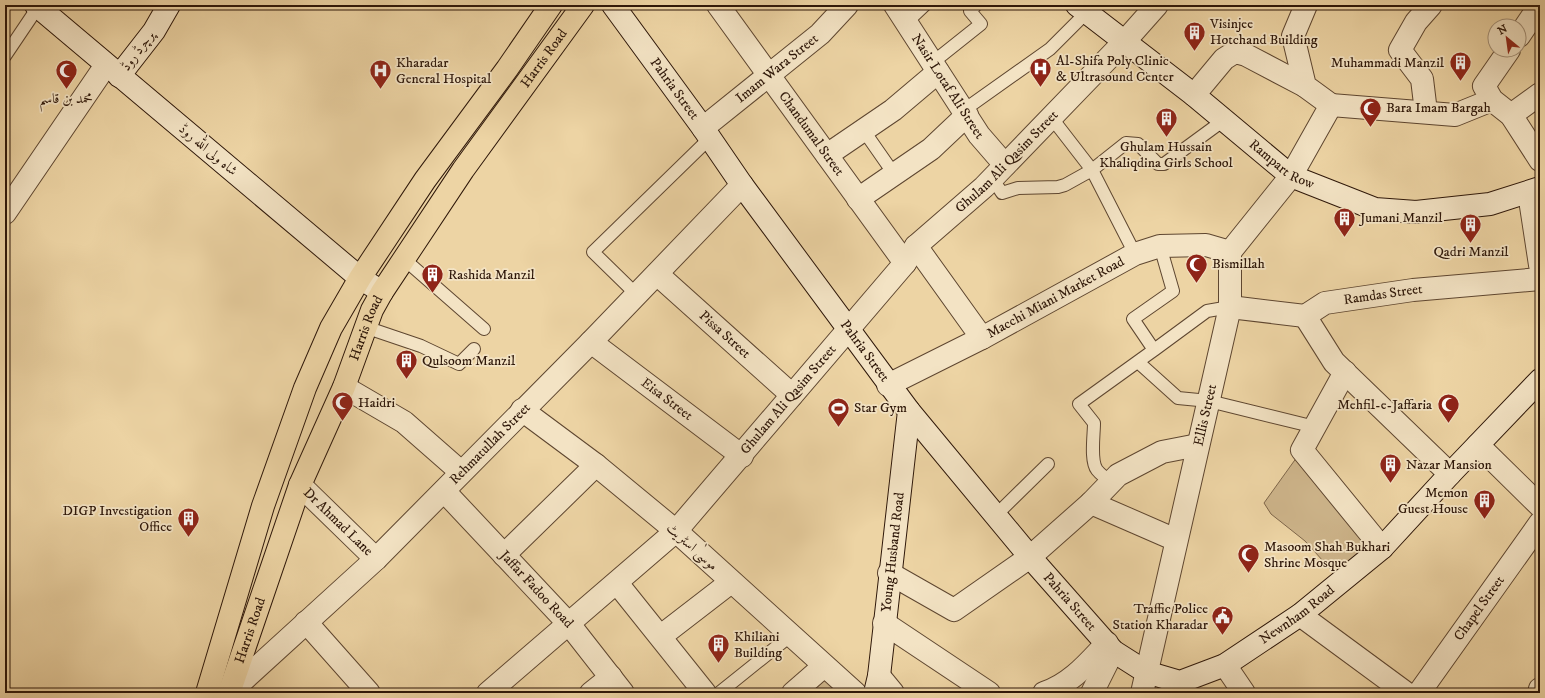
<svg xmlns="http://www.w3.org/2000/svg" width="1545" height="698" font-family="'IM FELL DW Pica',Amiri,serif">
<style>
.green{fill:#cdb48a;stroke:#7e664a}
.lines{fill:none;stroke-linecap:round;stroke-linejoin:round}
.lane-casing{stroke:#5e4630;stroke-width:14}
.street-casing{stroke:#5e4630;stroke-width:24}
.secondary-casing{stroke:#2e1709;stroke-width:24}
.primary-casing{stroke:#2e1709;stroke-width:24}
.lane{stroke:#f3e3c4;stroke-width:12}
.street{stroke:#f3e3c4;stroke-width:22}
.secondary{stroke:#f3e3c4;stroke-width:22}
.primary{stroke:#edd4a4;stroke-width:22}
.labels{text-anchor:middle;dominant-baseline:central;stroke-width:3.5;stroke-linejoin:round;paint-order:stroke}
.poi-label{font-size:14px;fill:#2e1709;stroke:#f3e3c4;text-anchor:start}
.street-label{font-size:14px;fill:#2e1709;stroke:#f3e3c4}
</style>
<rect width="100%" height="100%" fill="#edd4a4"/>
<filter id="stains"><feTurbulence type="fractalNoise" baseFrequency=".005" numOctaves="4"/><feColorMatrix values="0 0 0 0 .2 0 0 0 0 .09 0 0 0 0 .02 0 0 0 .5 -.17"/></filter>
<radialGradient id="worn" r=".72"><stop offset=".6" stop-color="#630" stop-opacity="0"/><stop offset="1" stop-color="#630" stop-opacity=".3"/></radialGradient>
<path class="green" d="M1302 450 1382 548 1342 582 1305 541 1271 514 1264 503Z
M819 671 850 693H791Z"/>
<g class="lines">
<defs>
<path id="lane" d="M907 22 925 5
M5 56 38 7
M932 63 981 24 970 11 976 5
M964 110 1050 49 1087 12
M1051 117 1092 170 1135 254
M864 131 894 174
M992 178 1002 193 1018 188 1058 187 1065 185 1092 170 1126 143 1138 144 1158 164H1164L1224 120
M404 259 484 329
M637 295 593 252 710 138
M365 327 421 346 459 364 474 349
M1154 350 1207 311 1230 307
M1138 362 1178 398 1209 401 1315 427
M1112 482C1107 479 1101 475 1097 470 1090 461 1094 435 1094 423L1079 404 1154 350 1133 319 1173 291 1160 246
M996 515 1048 464
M719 693 790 636"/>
<g id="street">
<path id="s1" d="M718 5 905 263"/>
<path id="s2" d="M895 5 979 135 1005 165"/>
<path d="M1519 36 1540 5"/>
<path d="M1509 50 1484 86 1492 100 1511 115 1540 160"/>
<path d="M1194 95 1224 59 1235 52 1246 55 1305 86"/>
<path d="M1331 105 1455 115 1492 100"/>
<path d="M1426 112 1422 79 1400 50 1416 22 1431 5"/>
<path d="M1511 115 1540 94"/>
<path id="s3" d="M703 128 820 34 847 5"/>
<path d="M827 155 893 110 938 72"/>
<path d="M1529 193 1540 265"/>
<path d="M858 199 931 149 967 115"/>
<path d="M5 213 106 65"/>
<path d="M916 246 982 338"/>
<path id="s4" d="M657 274 792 395"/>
<path id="s5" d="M1230 307 1305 316 1325 303 1413 290 1540 279"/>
<path d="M1305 316 1334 362 1450 474"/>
<path id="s6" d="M591 342 742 456"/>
<path d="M1345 372 1302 450 1382 548"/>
<path id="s7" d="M888 385 982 338 1135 254 1160 246 1206 245 1230 252"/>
<path d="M344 387 404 422 461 472"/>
<path d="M522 410 596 465 676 531 855 693"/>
<path d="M1478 445 1540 506"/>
<path id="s8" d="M300 485 376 559"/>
<path id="s9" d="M444 491 569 624 623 693"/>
<path d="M1091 503 1176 540"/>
<path d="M504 555 596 465"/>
<path d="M889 573 954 610 1030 557 1091 503 1118 475 1162 452 1198 445"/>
<path d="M617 583 705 693"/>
<path d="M1300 615 1406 693"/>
<path d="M306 622 369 693"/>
<path d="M884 623 989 693"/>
<path d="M661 636 731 582"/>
<path d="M1225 665 1244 693"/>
<path d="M879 676 893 693"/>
<path id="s10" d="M229 693 376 559 591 342 742 185"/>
<path id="s11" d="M488 693 676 531 905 263 916 246 984 187 1125 41 1157 5"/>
<path d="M591 693 611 677"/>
<path d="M793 693 824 666"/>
<path d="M1044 693C1071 684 1088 663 1107 643"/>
<path d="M1092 693 1113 651"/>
<path id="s12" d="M1142 693 1230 307V252L1291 176 1331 105 1305 86 1293 36 1306 5"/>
<path id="s13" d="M1419 693 1540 523"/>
<path d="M1539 693 1540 689"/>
</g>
<g id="secondary">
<path d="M36 5 360 278 382 292"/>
<path id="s14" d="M613 5 703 128 742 185 909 411 1030 557 1113 651 1146 672 1180 682 1225 665 1300 615 1382 548 1450 474 1540 380"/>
<path id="s15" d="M1077 5 1194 95 1291 176 1375 209 1416 212 1490 204 1540 188"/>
<path d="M119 76 154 31 169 5"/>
<path id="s16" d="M875 693 879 676 909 411"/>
</g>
<g id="primary">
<path d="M207 693 263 506 305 388 331 328 360 278 425 180 507 69 551 5"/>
<path id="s17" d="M229 693 300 485 344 387 372 310 382 292 463 170 583 5"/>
</g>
</defs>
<use href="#lane" class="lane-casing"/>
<use href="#street" class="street-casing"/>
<use href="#secondary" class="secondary-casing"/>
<use href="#primary" class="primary-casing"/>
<use href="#lane" class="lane"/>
<use href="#street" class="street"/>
<use href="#secondary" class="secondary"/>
<use href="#primary" class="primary"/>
</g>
<defs>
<symbol id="building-pin" viewBox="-11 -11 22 30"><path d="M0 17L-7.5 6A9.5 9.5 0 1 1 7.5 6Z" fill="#8f2418" stroke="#f3e3c4"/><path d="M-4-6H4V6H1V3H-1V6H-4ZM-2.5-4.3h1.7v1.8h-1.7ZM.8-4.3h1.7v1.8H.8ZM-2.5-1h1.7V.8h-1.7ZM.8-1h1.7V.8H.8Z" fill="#fff"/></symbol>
<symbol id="hospital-pin" viewBox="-11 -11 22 30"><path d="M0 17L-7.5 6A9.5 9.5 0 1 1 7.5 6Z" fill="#8f2418" stroke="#f3e3c4"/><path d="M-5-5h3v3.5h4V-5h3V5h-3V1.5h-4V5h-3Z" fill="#fff"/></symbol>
<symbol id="mosque-pin" viewBox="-11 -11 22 30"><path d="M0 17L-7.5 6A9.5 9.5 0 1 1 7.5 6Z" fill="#8f2418" stroke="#f3e3c4"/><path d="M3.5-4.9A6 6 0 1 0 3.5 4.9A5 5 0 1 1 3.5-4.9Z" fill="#fff"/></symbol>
<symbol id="stadium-pin" viewBox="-11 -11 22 30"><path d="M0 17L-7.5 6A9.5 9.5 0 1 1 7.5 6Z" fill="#8f2418" stroke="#f3e3c4"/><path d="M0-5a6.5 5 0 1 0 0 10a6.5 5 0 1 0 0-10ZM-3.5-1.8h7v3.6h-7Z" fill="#fff"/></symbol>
<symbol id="civic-pin" viewBox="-11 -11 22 30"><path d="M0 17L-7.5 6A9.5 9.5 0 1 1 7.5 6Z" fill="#8f2418" stroke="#f3e3c4"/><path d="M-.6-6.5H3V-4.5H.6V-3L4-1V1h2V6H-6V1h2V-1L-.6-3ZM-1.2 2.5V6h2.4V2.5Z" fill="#fff"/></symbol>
</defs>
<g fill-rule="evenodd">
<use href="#building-pin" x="1182" y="20" width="25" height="34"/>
<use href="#building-pin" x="1448" y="50" width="25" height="34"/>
<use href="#hospital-pin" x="1028" y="56" width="25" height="34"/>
<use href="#mosque-pin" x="54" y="58" width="25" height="34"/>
<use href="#hospital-pin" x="368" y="58" width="25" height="34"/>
<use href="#mosque-pin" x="1358" y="96" width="25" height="34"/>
<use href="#building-pin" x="1154" y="106" width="25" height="34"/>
<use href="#building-pin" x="1332" y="206" width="25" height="34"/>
<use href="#building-pin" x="1458" y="212" width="25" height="34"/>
<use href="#mosque-pin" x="1184" y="252" width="25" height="34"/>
<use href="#building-pin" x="420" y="262" width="25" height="34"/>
<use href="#building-pin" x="394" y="348" width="25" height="34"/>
<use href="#mosque-pin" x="330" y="390" width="25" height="34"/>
<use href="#mosque-pin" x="1436" y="392" width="25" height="34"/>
<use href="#stadium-pin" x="826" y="396" width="25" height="34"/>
<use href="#building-pin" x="1378" y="452" width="25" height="34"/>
<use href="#building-pin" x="1472" y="488" width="25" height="34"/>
<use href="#building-pin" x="176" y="506" width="25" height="34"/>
<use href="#mosque-pin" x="1236" y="542" width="25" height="34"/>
<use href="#civic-pin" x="1210" y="604" width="25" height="34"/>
<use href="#building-pin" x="706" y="632" width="25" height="34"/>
</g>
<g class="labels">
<g class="poi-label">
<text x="1210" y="24">Visinjee<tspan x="1210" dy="16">Hotchand Building</tspan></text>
<text x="1056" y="61">Al-Shifa Poly Clinic<tspan x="1056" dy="16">&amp; Ultrasound Center</tspan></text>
<text x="396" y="63">Kharadar<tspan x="396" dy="16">General Hospital</tspan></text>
<text x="1444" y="63" text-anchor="end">Muhammadi Manzil</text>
<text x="66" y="99" text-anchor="middle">محمد بن قاسم</text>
<text x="1386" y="108">Bara Imam Bargah</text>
<text x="1166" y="147" text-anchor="middle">Ghulam Hussain<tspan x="1166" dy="16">Khaliqdina Girls School</tspan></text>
<text x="1360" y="218">Jumani Manzil</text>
<text x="1471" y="252" text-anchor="middle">Qadri Manzil</text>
<text x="1212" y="264">Bismillah</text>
<text x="448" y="275">Rashida Manzil</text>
<text x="422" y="361">Qulsoom Manzil</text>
<text x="358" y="403">Haidri</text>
<text x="1432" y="405" text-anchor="end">Mehfil-e-Jaffaria</text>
<text x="854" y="408">Star Gym</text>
<text x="1406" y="465">Nazar Mansion</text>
<text x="1468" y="493" text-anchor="end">Memon<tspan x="1468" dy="16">Guest House</tspan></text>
<text x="172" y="511" text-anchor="end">DIGP Investigation<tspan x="172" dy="16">Office</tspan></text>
<text x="1264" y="547">Masoom Shah Bukhari<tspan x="1264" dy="16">Shrine Mosque</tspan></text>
<text x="1208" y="609" text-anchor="end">Traffic Police<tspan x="1208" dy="16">Station Kharadar</tspan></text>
<text x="734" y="637">Khiliani<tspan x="734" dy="16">Building</tspan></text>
</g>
<g class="street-label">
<text transform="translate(138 51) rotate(-53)">پرچرڈ روڈ</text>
<text stroke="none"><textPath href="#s17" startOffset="714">Harris Road</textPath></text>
<text stroke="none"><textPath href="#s3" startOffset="95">Imam Wara Street</textPath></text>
<text stroke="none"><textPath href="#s2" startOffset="97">Nasir Lotaf Ali Street</textPath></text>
<text stroke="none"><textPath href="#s14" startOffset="104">Pahria Street</textPath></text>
<text stroke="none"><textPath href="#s1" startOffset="159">Chandumal Street</textPath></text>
<text transform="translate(208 150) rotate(40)">شاہ ولی اللہ روڈ</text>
<text stroke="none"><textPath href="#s11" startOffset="745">Ghulam Ali Qasim Street</textPath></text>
<text stroke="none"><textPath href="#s15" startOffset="260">Rampart Row</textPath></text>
<text stroke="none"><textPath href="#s5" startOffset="158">Ramdas Street</textPath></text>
<text stroke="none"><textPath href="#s7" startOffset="189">Macchi Miani Market Road</textPath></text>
<text stroke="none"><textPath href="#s17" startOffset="390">Harris Road</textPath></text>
<text stroke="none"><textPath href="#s4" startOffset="91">Pissa Street</textPath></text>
<text stroke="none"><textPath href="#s14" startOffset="428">Pahria Street</textPath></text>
<text stroke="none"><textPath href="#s6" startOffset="95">Eisa Street</textPath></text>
<text stroke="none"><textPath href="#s11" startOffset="421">Ghulam Ali Qasim Street</textPath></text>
<text stroke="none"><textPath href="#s12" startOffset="285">Ellis Street</textPath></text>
<text stroke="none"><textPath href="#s10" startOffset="361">Rehmatullah Street</textPath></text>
<text stroke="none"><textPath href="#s8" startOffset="53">Dr Ahmad Lane</textPath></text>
<text transform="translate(692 547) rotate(42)">موسیٰ اسٹریٹ</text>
<text stroke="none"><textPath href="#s16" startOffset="142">Young Husband Road</textPath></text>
<text stroke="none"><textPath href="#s9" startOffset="135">Jaffar Fadoo Road</textPath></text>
<text stroke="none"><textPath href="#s14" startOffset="752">Pahria Street</textPath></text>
<text stroke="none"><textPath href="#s13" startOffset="104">Chapel Street</textPath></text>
<text stroke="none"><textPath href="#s14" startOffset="1028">Newnham Road</textPath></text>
<text stroke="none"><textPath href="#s17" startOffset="66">Harris Road</textPath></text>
</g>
</g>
<rect width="1545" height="698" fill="none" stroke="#edd4a4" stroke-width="20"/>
<rect x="6" y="6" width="1533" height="686" fill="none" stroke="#2e1709" stroke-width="2"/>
<rect x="10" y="10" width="1525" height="678" fill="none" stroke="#2e1709"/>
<g transform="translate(1507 38) rotate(331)"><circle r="19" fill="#f3e3c4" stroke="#a49179"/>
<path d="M0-3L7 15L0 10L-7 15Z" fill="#8f2418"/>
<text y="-6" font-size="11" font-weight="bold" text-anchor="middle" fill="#2e1709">N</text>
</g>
<rect width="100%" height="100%" filter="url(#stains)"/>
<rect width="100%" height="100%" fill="url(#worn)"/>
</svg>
